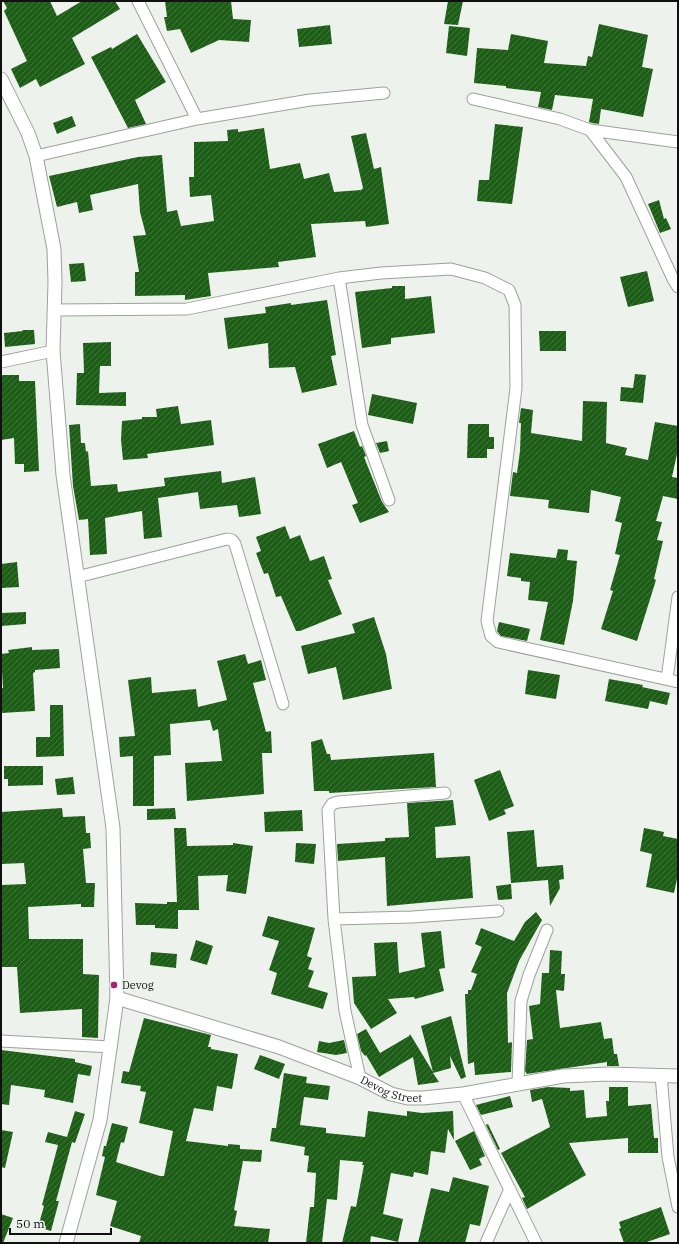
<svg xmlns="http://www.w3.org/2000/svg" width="679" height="1244" font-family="'IBM Plex Serif',serif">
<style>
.building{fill:url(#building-hatch)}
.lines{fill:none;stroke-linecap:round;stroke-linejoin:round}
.minor-casing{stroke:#9da19d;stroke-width:13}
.tertiary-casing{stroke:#9da19d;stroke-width:15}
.minor{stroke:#fff;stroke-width:11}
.tertiary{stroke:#fff;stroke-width:13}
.poi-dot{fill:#a22273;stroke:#eef2ed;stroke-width:1.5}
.labels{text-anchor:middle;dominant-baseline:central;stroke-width:4;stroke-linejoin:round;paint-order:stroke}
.poi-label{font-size:11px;fill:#0f100f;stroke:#eef2ed;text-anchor:start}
.street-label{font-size:11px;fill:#0f100f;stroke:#eef2ed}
</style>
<defs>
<pattern id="building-hatch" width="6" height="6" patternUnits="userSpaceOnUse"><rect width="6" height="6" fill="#1c5e15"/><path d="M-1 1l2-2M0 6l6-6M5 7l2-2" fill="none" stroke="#43743e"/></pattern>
</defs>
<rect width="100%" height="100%" fill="#eef2ed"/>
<path class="building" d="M3 1H50L57 16 82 1H115L120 9 72 38 85 64 40 87 36 79 20 88 11 69 27 61 4 11 7 8Z
M165 1H231L233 19 251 20 249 42 219 40 191 53 180 29 167 31 164 17H167Z
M448 1H463L458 25 444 24Z
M599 24 648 35 642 67 653 69 643 117 601 109 599 124 592 123 589 122 593 99 555 95 552 110 538 107 541 92 506 88V86L474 83 477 48 508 50 511 34 548 41 544 63 586 66 588 56 592 57Z
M330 25 332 44 299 47 297 29Z
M449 26 470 28 467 56 446 53Z
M137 34 166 82 135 100 146 124 128 128 91 57 111 47 112 49Z
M72 116 76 126 57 134 53 123Z
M495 124 523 127 512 204 477 201 479 180H489Z
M264 128 270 169 300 163 304 179 329 173 334 192 361 190 363 188 351 136 366 133 374 169 381 167 389 224 366 227 365 221 311 224 316 257 278 262 279 267 208 273 211 296 185 300V295L135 296V272H139L133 236 146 235 140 212 138 184 90 195 93 210 79 213 77 202 57 207 49 176 138 157 162 155 167 212 177 210 181 226 214 221 211 195 190 197 189 177H194V142L228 141 227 130 238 129V132Z
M659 200 664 219 666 218 671 229 660 233 648 204Z
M84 263 86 281 71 282 69 264Z
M647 271 654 301 628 307 620 277Z
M392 286H405V299L431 296 435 333 391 338V344L362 348 355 292 392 288Z
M327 300 336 355 331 356 337 385 302 393 295 367 269 368 268 343 228 349 224 318 266 313 265 307 291 303V305Z
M22 330H34L35 344 5 347 4 333 23 331Z
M539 331H566V351H540Z
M111 342V366H100L99 393 126 392V406L76 405 77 373H84L83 343Z
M635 374 646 375 643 403 620 401 621 387 633 388Z
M1 375H19V381H35L39 471 24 472V464H15L14 438 1 440Z
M372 394 417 403 413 424 368 415Z
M583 401 607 402 606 443 627 448 625 455 648 460 655 422 678 426V449L672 477 678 478V499L663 496 656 521 662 522 657 540 663 541 654 579 656 580 637 641 601 629 613 591 610 590 620 555 615 554 622 523 615 521 621 497 591 490 589 513 548 508 549 500 510 496 513 472 517 473 520 451 521 423H519L521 408 533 410 531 433 582 441Z
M178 406 181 424 211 420 214 445 147 454 148 458 123 460 121 440 122 421 142 419V417H157L156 409Z
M80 424 81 443H85L86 452 88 451 91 486 117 484 118 492 165 486 164 478 221 471 222 483 255 477 261 514 239 517 237 505 200 509 198 492 158 498 162 537 144 539 142 511 105 518 107 554 90 555 88 519 79 520 73 486 69 425Z
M468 424H489V437H494V449H487V458H467Z
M354 431 360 447 362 446 366 456 364 457 382 502 389 512 360 523 352 505 358 503 341 462 327 468 318 444Z
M387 441 389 451 380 453 376 443Z
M285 526 290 539 300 535 310 561 324 556 332 579 328 580 342 614 300 631H296L281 596 276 597 268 573 264 574 256 553 261 551 256 537Z
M558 549 568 550 567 560 577 561 573 601 564 645 540 640 548 602 528 600 530 582 521 581V578L507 576 510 553 556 558Z
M17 562 19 587 1 588V564Z
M26 612V624L1 626V613Z
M374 617 386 654 392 689 343 700 336 667 308 674 301 646 355 633 352 624Z
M499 622 530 629 527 641 501 636 497 631Z
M32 647V650L59 649 60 668 35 670V672L33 673 35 711 1 713V688H3L1 654 9 653 8 650Z
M245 654 248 664 261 660 266 680 253 683 266 732 271 731 272 753H262L264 794 187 801 185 763 222 761 218 729 213 731 210 720 170 724 171 755 154 756V806H133V756L120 757 119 737 135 736 128 680 151 677 152 693 196 689 198 707 227 700 217 661Z
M528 670 560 675 556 699 525 694Z
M609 679 643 685 642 687 670 693 667 705 650 701 648 709 605 701Z
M50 705H63L64 756 36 757V737H50Z
M322 739 327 754H330L331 760 434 753 436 787 329 793V791H314L311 742Z
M4 766H43V785L8 786V779H4Z
M500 770 514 806 504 810 506 814 489 821 474 780Z
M73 777 75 794 57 795 55 779Z
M453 800 456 825 435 827 436 858 470 856 473 898 387 906 385 857 338 861 337 844 385 841V838L409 837 407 803Z
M62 808 63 817 85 816 86 833H90L91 848 83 849 86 883H95L94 907H81V904L28 907 29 939H83V974L99 975 98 1038 82 1037V1009L20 1013 17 967H1V885L26 884 24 863 1 864V812Z
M175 808 176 819 147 820V809Z
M302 810 303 831 265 832 264 812Z
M174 828H186L187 846 233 845V843L253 846 246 894 226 891 228 875 198 876 199 910H178V929L155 928V925H136L135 903 167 904V902H177Z
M644 828 664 832 663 836 678 839V874L674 893 646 887 652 854 640 851Z
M534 830 537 867 563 865 564 879 559 880 560 888 550 906 548 880 511 883 507 832Z
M296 843 316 844 314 864 295 862Z
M511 884 512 899 498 900 496 886Z
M536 912 542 920 519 961 507 993 508 1043 512 1042 511 1072 475 1075 474 1062 468 1064 465 994H468V990H471L477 974 471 972 482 947 475 944 481 928 514 941 525 922Z
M268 916 315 928 307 956 312 958 308 969 314 971 308 987 328 993 323 1009 271 994 277 973 269 970 279 941 262 936Z
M441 931 445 968 439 969 444 991 415 999 414 997 388 999 397 1013 371 1029 354 1003 352 977 376 976 374 943 397 942 399 973 425 967 421 933Z
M196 940 213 946 207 965 190 960Z
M550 950 562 951 561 974H565L564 991 556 990 560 1028 601 1022 604 1039 612 1038 614 1054H617L619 1066H607V1062L527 1074 525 1071 527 1040 533 1039 529 1006 540 1004 542 973H549Z
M151 952 177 954 176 968 150 965Z
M451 1016 466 1077 461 1079 450 1056 451 1068 433 1073 439 1082 418 1085 413 1057 379 1077 366 1055 365 1056 361 1051 357 1034 366 1029 380 1053 409 1036 410 1034 433 1072 421 1026Z
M144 1018 211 1035 208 1047H211V1049L238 1054 232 1089 217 1086 213 1111 194 1108 186 1141 228 1146V1144L240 1145V1149L262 1150 261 1162 243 1161 234 1210 237 1211 234 1226 270 1229 268 1243H139L141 1236 110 1226 117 1201 96 1195 105 1157 102 1156 104 1146H106L112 1123 128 1127 124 1143 121 1142 116 1162 160 1176H164L173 1131 139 1123 146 1092 140 1091 141 1086 121 1083 123 1071 129 1072Z
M344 1040 347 1053 336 1055 317 1052 319 1041 329 1043Z
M1 1050 75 1059V1062L92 1066 90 1076 78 1074 73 1103 44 1097 45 1090 11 1085 9 1105 1 1104Z
M260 1055 285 1064 279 1079 254 1069Z
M284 1073 307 1077 306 1083 330 1086 328 1100 304 1097 300 1125 326 1128V1133L365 1137 368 1111 407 1116V1111L422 1113 453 1111 454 1140 448 1129 445 1153 431 1151 428 1175 414 1172 413 1177 391 1173 383 1214 403 1219 398 1242 371 1236 370 1243H342L351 1206 356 1207 364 1165H362L363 1162 340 1160 337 1200 327 1199 322 1243H306L310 1207H314L316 1173 307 1172 309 1156 304 1155 305 1147 270 1141 272 1128H276Z
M548 1087 570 1088V1091L584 1090 586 1118 607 1116 606 1101H609V1087H628V1106L651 1104 654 1138H658V1153H628V1138L569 1143 586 1175 527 1209 522 1198 525 1197 501 1153 550 1127 542 1099 532 1102 530 1090Z
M510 1096 513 1107 481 1115 476 1105Z
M75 1111 85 1114 75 1143 72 1142 56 1201H59L51 1231 38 1227 44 1206 42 1205 58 1145 45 1142 48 1132 67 1137Z
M488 1124 500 1149 498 1150 486 1125Z
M1 1130 13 1132 5 1168 1 1167Z
M474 1131 485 1156 479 1159 482 1165 470 1170 455 1141Z
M453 1177 489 1186 480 1226 470 1224 465 1243H418L431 1188 449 1192Z
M661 1207 670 1234 644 1243H624L619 1229 621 1228 619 1222Z
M1 1214 13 1218 3 1243H1Z"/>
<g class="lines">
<defs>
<path id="minor" d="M138 1 197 119
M473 99 560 119 590 130 626 177 673 279 678 287
M590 130 678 142
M36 156 197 119 310 100 384 93
M339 278 362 425 389 500
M55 310 187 309 339 278 381 273 451 269 485 278 509 290 515 305 516 388 487 621 491 636 498 642 678 682
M1 362 53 351
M77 577 227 539 232 540 235 544 283 704
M667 679 678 597
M334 919 412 917 498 911
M1 1041 111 1047
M661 1075 668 1157 678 1207
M360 1078 345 1011 334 919 328 810 332 804 338 802 445 793
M518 1083 521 1001 529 975 547 930
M463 1094 536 1243
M486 1243 510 1189"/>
<g id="tertiary">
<path d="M1 79 28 133 36 156 54 249 55 282 53 351 63 475 113 828 117 998 100 1120 66 1243"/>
<path id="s1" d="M117 998 279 1047 360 1078 391 1094 408 1098H423L463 1094 563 1076 609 1074 678 1076"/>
</g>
</defs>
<use href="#minor" class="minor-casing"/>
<use href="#tertiary" class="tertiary-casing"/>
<use href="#minor" class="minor"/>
<use href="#tertiary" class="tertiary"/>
</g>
<circle class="poi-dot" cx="114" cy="985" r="4"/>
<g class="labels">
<g class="poi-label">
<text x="122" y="985">Devog</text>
</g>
<g class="street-label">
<text stroke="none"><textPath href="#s1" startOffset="290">Devog Street</textPath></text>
</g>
</g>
<rect width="679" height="1244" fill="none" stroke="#0f100f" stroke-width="4"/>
<path d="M10 1228v6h101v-6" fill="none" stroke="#0f100f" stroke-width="2"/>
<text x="16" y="1228" font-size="12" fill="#0f100f" stroke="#eef2ed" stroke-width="3" paint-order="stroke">50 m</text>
</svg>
